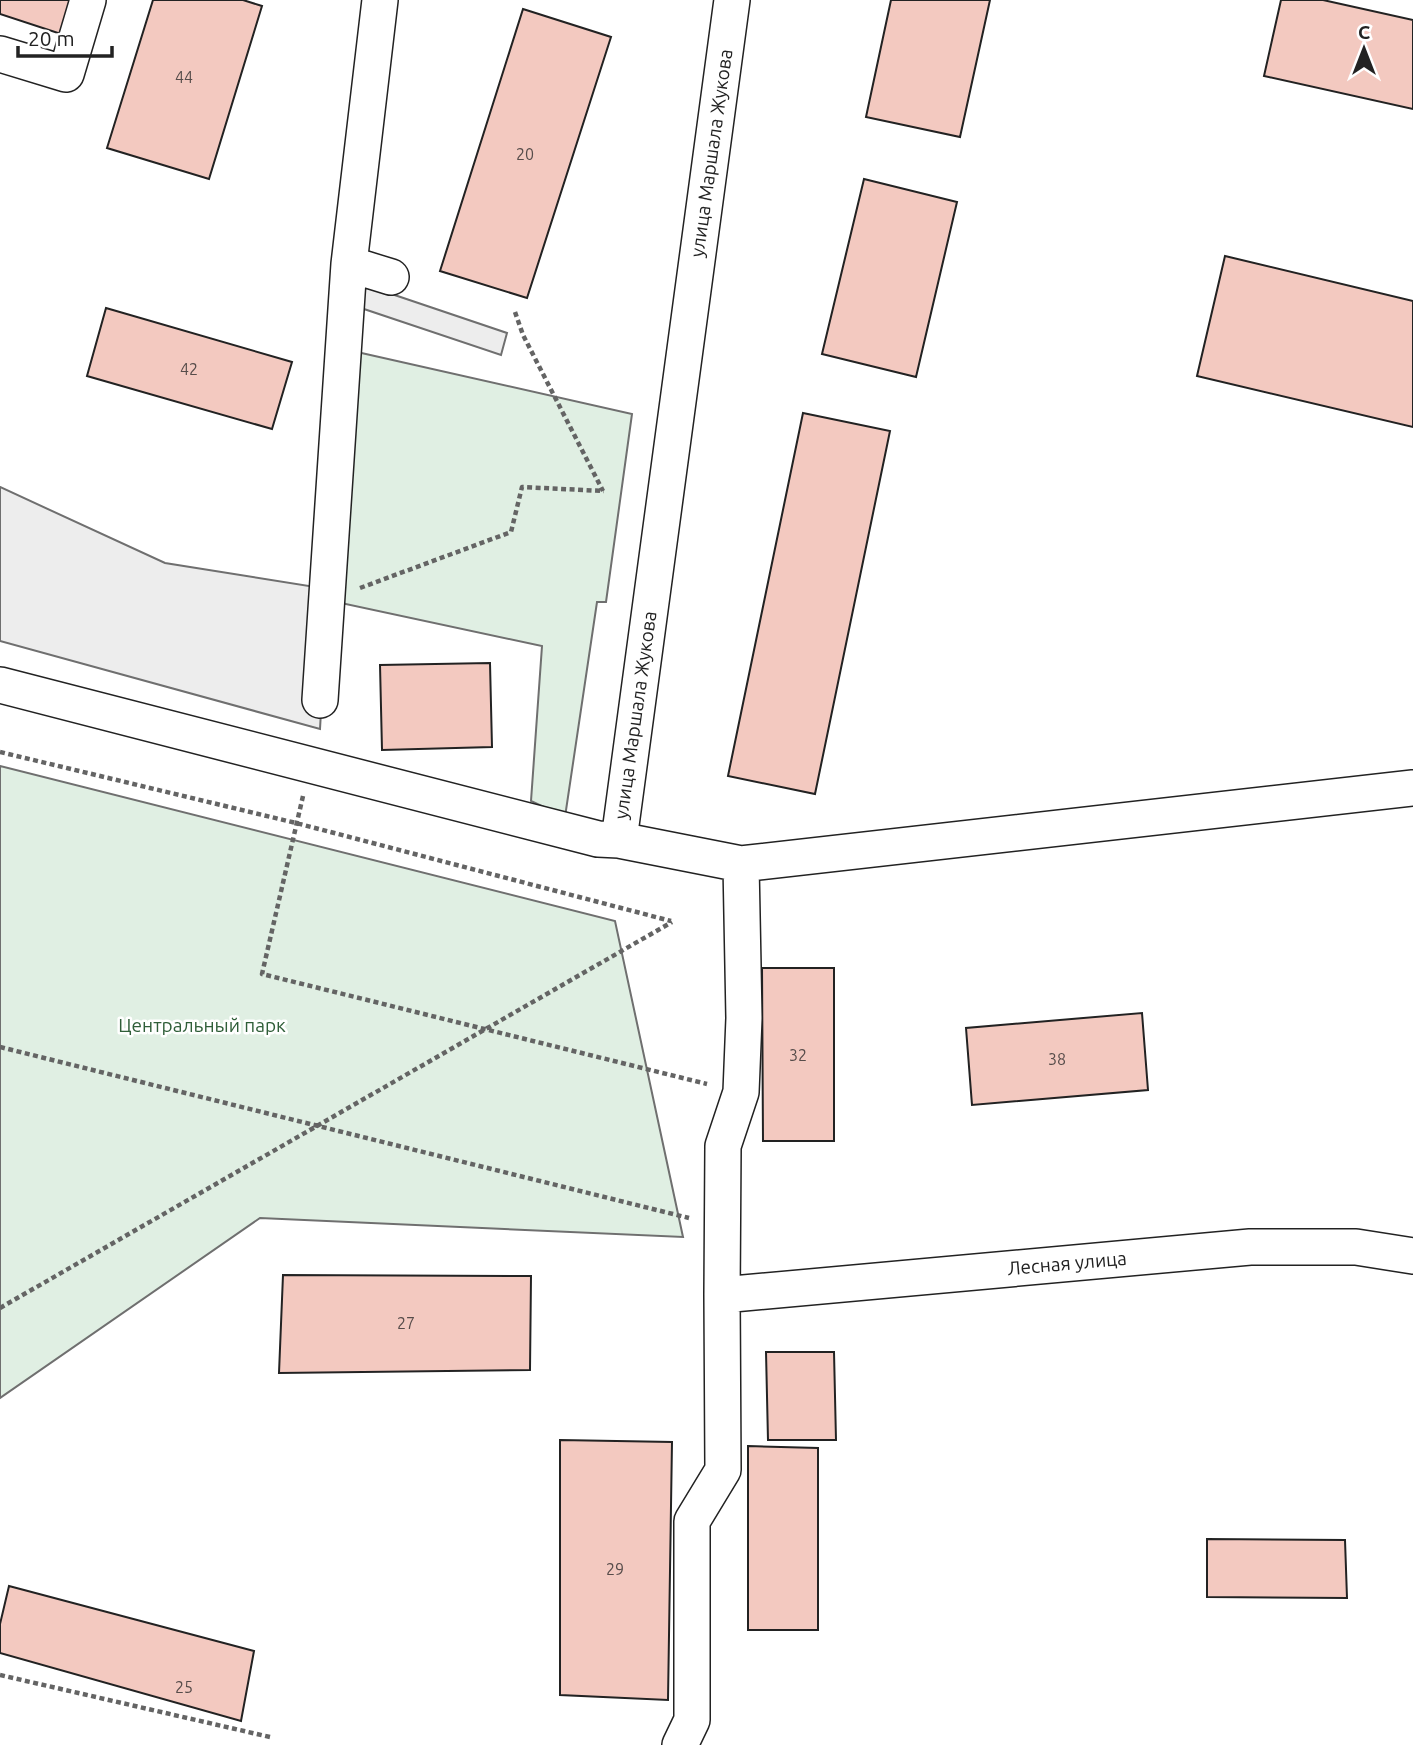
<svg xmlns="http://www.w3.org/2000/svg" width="1413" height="1745" font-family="Ubuntu,sans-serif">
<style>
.green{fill:#e0efe3;stroke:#6f6f6f;stroke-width:2}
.parking{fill:#ededed;stroke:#6f6f6f;stroke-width:2}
.building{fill:#f3c9c0;stroke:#222;stroke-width:2}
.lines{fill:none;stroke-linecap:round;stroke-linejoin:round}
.minor-casing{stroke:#222;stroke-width:38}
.path{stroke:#646464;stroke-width:4.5;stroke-dasharray:5 3.5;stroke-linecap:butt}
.minor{stroke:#fff;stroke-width:35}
.labels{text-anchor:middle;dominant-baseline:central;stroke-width:5;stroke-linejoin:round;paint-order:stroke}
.number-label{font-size:16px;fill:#564c4a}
.street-label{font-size:19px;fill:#222;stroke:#fff}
.park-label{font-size:19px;fill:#2f5e38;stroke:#fff}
</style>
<rect width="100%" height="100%" fill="#fff"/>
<path class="green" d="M357 352 632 414 606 602H597L565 817 531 801 542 646 327 600Z
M0 766 615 921 683 1237 260 1218 0 1398Z"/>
<path class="parking" d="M362 284 507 333 501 355 358 307Z
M0 487 165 563 328 589 320 729 0 641Z"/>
<path class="building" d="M0 0H73L61 34 0 14Z
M153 0H243L262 6 209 179 107 148Z
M891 0H990L960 137 866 117Z
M1281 0H1323L1413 20V109L1264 76Z
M523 9 611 37 527 298 440 271Z
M864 179 957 202 916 377 822 354Z
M1225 256 1413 301V427L1197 376Z
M106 308 292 362 272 429 87 376Z
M803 413 890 431 815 794 728 776Z
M490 663 492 747 382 750 380 665Z
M762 968H834V1141H763Z
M1142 1013 1148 1090 972 1105 966 1028Z
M283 1275 531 1276 530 1370 279 1373Z
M766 1352H834L836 1440H768Z
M560 1440 672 1442 668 1700 560 1695Z
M748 1446 818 1448V1630H748Z
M1207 1539 1345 1540 1347 1598 1207 1597Z
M9 1586 254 1651 241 1721 0 1653V1624Z"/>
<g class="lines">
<defs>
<path id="minor" d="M380 0 349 264 391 277
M0 54 66 74 88 0
M0 685 598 839 619 840 732 0
M320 700 349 264
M619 840 741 864 1413 788
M741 864 744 1018 741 1092 723 1146 722 1295 1250 1247H1356L1413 1256
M680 1745 692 1720V1521L723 1470 722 1295"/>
</defs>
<use href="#minor" class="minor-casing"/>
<path class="path" d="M515 312 523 335 603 491
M360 588 511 532 522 487 604 491
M0 752 296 823 671 921
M303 796 262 974 707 1084
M0 1047 689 1218
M0 1308 672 922
M0 1675 270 1737"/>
<use href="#minor" class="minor"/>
</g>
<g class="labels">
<g class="number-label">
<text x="184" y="77">44</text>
<text x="525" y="154">20</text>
<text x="189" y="369">42</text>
<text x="798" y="1055">32</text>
<text x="1057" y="1059">38</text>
<text x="406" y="1323">27</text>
<text x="615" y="1569">29</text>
<text x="184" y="1687">25</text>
</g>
<g class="street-label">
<text transform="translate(711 153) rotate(-82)">улица Маршала Жукова</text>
<text transform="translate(635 715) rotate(-82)">улица Маршала Жукова</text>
<text transform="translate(1067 1263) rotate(-5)">Лесная улица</text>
</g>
<g class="park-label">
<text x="202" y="1025">Центральный парк</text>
</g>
</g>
<g transform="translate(1364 49)" stroke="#ffffff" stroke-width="5" paint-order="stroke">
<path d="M0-5L12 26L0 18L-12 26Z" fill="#222222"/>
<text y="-10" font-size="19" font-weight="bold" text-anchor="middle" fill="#222222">С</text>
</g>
<path d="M18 46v10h94v-10" fill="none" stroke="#222222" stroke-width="3.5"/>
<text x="28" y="46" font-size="21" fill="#222222" stroke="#ffffff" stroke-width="5" paint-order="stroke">20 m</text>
</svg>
